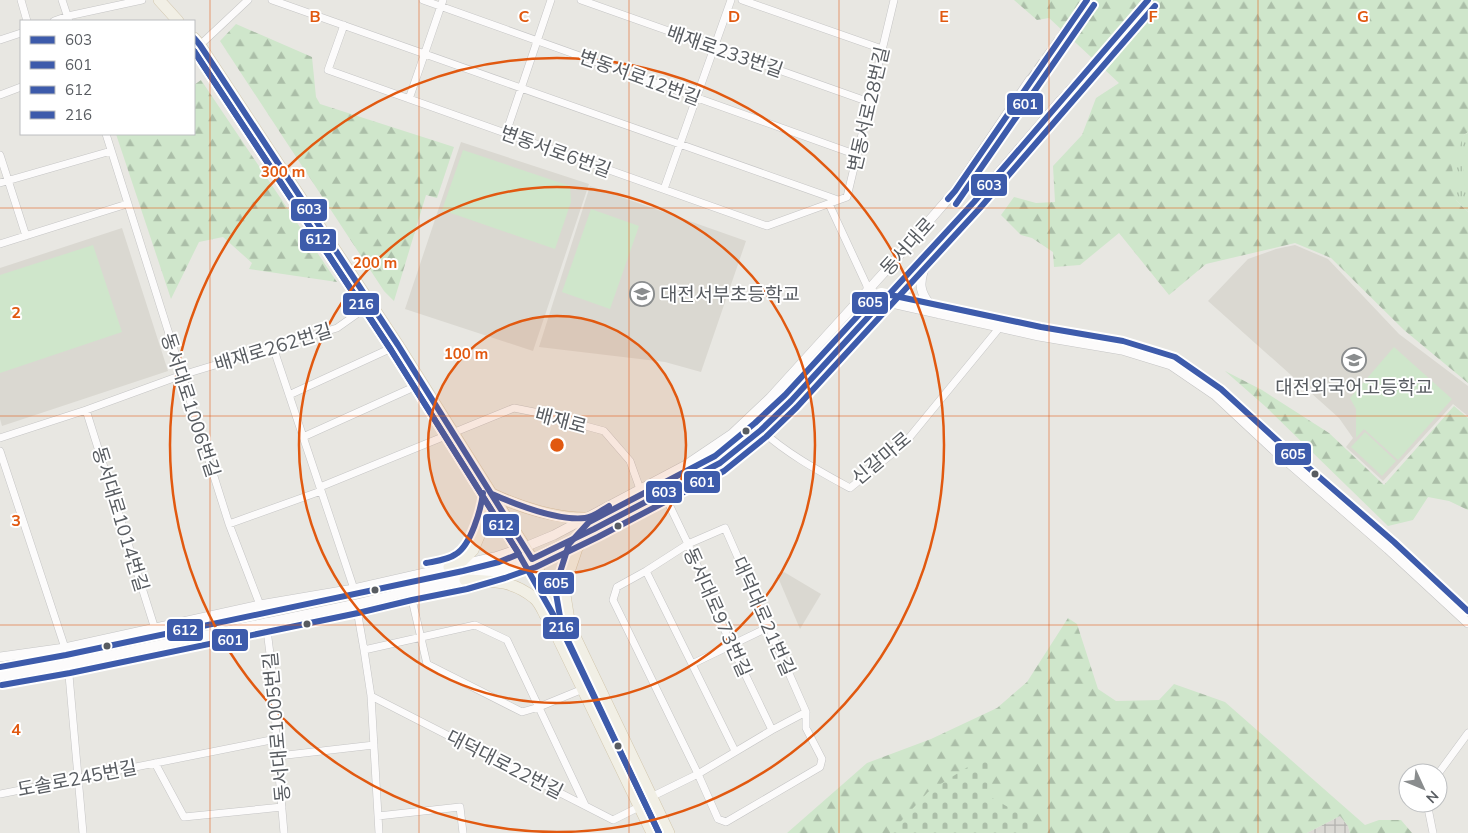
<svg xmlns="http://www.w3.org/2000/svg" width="1468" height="833" font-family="Mulish,'Noto Sans KR',sans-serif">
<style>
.industrial{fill:url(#industrial-grid)}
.education{fill:#dad8d1}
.forest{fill:url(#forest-firs)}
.cemetery{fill:url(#cemetery-stones)}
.park{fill:url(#park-tufts)}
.pitch{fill:#cfe6cb}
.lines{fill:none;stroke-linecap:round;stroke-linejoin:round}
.tertiary-tunnel{stroke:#c4c4c2;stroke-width:9;stroke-dasharray:9 4.5;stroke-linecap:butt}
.minor-casing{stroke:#c5c5c5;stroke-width:8}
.tertiary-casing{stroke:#c5c5c5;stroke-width:10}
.primary-casing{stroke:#d2c7ae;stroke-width:12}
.minor{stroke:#fcfbfb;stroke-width:7}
.tertiary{stroke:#fcfbfb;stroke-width:9}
.primary{stroke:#f1efe5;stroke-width:11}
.bus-1-casing{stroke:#fff;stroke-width:10}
.bus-2-casing{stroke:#fff;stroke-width:10}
.bus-3-casing{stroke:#fff;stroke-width:10}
.bus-4-casing{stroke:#fff;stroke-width:10}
.bus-5-casing{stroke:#fff;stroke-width:10}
.bus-1{stroke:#3d5bab;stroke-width:6}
.bus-2{stroke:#3d5bab;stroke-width:6}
.bus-3{stroke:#3d5bab;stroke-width:6}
.bus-4{stroke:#3d5bab;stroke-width:6}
.bus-5{stroke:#3d5bab;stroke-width:6}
.grid{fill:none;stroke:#e15910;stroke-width:1;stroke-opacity:0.55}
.ring{fill:none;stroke:#e15910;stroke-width:2.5}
.bus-dot{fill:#585c61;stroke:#fff;stroke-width:2}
.labels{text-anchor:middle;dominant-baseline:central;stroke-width:4;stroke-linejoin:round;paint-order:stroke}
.street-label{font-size:19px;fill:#585c61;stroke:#fff}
.poi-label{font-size:19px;fill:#585c61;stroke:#fff;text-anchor:start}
.grid-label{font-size:16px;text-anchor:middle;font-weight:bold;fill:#e15910;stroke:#fff;stroke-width:4;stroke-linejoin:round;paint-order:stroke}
.centre{fill:#e15910;stroke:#fff;stroke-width:2.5}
.ring-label{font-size:15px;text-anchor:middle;font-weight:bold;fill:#e15910;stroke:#fff;stroke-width:4;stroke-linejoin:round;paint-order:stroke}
.line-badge{stroke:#fff;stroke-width:2}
.badge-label{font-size:14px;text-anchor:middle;font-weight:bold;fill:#fff}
</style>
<defs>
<pattern id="industrial-grid" width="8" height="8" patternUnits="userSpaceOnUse" patternTransform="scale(1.25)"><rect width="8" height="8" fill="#d9d8d3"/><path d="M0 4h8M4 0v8" fill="none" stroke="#b3b2af"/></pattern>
<pattern id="forest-firs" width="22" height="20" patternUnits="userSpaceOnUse" patternTransform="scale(1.25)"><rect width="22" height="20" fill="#cfe6cb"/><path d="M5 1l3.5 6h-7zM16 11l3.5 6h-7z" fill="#abbea8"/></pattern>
<pattern id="cemetery-stones" width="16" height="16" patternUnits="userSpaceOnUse" patternTransform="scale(1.25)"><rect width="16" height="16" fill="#cfe6cb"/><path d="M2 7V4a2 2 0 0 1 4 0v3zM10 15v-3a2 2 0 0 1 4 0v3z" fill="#abbea8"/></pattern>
<pattern id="park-tufts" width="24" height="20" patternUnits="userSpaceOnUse" patternTransform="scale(1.25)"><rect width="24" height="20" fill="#cfe6cb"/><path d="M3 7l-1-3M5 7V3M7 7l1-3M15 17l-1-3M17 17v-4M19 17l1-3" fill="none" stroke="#abbea8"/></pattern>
</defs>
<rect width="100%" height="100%" fill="#e8e7e2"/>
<path class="industrial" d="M1340 816 1348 826 1350 833H1307Z"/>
<path class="education" d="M461 142 589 184 533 351 405 309Z
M590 186 746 241 701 372 665 362 539 347Z
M122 228 168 371 2 426 0 419V268Z
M1295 245 1328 259 1399 334 1468 386V416L1453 404 1383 481 1346 447 1353 438 1339 418 1208 301 1248 259 1276 249Z
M784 572 821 594 800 629 777 575Z"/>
<path class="forest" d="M1014 0H1468V132L1464 135 1456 200 1468 212V383L1404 330 1331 258 1295 243 1206 264 1169 295 1119 233 1080 265 1054 267 1053 252 1032 238 1021 235 1001 215 1014 197 1036 203 1055 202 1053 166 1082 135 1096 98 1119 83 1049 18 1037 20Z
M236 24 312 57 316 97 320 104 454 147 437 198 426 195 394 301 384 291 220 41Z
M201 80 337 282 249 269 252 263 223 237 199 242 171 299 116 134H194V85Z
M1225 371 1262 390 1329 433 1384 485 1454 406 1468 418V510L1449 501 1428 497 1413 520 1388 526 1266 407Z
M1068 618 1077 624 1098 689 1116 701 1159 700 1174 684 1225 702 1365 825 1379 820H1401L1412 833H1350L1348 826 1340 816 1307 833H787L867 763 931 739 997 708 1027 682Z"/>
<path class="cemetery" d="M982 758 989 759 987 795 1036 823 1028 833H890L928 792Z"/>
<path class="park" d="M1468 132V212L1456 200 1452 166 1464 135Z"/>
<path class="pitch" d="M463 150 570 186 571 202 555 249 442 210Z
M1468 150V192C1461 179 1462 164 1468 150Z
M591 209 639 226 610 309 562 292Z
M93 245 122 332 0 373V275Z
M1394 347 1452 399 1398 460 1364 429 1356 438V409L1350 398Z
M1365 432 1396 461 1382 476 1351 447Z"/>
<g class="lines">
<path class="tertiary-tunnel" d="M1030 80 1087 0
M1060 101 1148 0"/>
<defs>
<path id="minor" d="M21 0 27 21
M62 0 69 21
M272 0 838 200
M423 0 857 155
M581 0 869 102
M742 0 882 49
M54 21 68 16 142 0
M344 25 328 70 767 226 847 197 894 0
M0 40 21 33
M200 45 248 0
M0 95 21 87
M409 99 443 0
M506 133 551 0
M106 134 229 524 260 605
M0 155 26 236
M0 183 111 151
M664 189 731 0
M829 204 868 288
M0 244 127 204
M273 347 354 589
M289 395 398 345
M86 410 155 629
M761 430C787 454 819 471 850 488L904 444 1000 327
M303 437 423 383
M0 438 86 410 182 375 337 328 371 304
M0 451 65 648
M320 487 514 408 534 412 604 431 630 461 640 489
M664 494 688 544 731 645 772 730
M229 524 321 491
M725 528 806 712V728L822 759 820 767 726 822 718 819 698 774 613 600 617 587 646 571 688 544Z
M646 571 735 751
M410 591 427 664 522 712 539 707 583 689
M356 604 364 650 371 696 379 833
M266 622 275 694 276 739 284 833
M364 650 475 625 507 640 585 805
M68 664 83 833
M692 664 769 627
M371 696 613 820 639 807
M278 756 374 745
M155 763 184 817 282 807
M1438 774 1468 733
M0 794 276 739
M651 797 698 774 772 730 806 712
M1427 803 1433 833
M378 816 460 807 463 833"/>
<path id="tertiary" d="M930 253C919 281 914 291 939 314
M868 288 883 301 1039 336 1122 350 1171 365 1215 395 1274 450 1388 549 1468 623
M0 657 65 648 260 605 354 589 495 557 525 547 554 535 686 465 732 434 770 398 889 267 955 191 1030 80
M0 676 68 664 356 604 410 591 465 580 502 570 532 559 594 529 720 463 761 430 791 401 974 202 1060 101"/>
<path id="primary" d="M159 0 178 21
M194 38 200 45 398 345 525 547 570 626 669 833
M492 494C519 507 558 519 588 518
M449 567 462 561 473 550 490 510 492 494
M465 580C491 581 513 580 534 598 539 602 542 609 545 615
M539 582 556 634 652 833
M569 620 564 589 570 569 577 548 594 529"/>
</defs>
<use href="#minor" class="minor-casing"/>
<use href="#tertiary" class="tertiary-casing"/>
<use href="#primary" class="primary-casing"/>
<use href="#minor" class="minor"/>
<use href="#tertiary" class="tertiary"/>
<use href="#primary" class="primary"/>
<defs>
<path id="bus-1" d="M194 38 200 45 398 345 532 559 594 529 720 463 761 430 791 401 974 202 1148 0
M948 199 955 191 1087 0
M492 494C517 505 558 521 585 518 594 517 602 510 609 506"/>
<path id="bus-2" d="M956 204 1094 5
M2 685 70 673 358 613 412 600 467 589 505 578 536 567 598 537 724 471 766 437 797 407 980 208 1155 6"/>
<path id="bus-3" d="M426 563C436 561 448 560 456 554 471 545 481 509 483 493
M0 667 66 655 463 571 499 562 519 554 391 350 194 51"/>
<path id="bus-4" d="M194 51 391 350 517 551 562 630 659 833"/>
<path id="bus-5" d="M659 833 562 628 555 588 569 544 589 522 715 456 755 423 785 395 877 295 881 293 1041 327 1123 341 1175 357 1221 389 1280 443 1394 542 1468 611"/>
</defs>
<use href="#bus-1" class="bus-1-casing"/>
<use href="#bus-2" class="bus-2-casing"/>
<use href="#bus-3" class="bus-3-casing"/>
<use href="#bus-4" class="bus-4-casing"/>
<use href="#bus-5" class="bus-5-casing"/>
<use href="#bus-1" class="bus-1"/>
<use href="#bus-2" class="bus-2"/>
<use href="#bus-3" class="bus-3"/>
<use href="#bus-4" class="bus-4"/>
<use href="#bus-5" class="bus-5"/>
</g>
<path class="grid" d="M210 0V833M419 0V833M629 0V833M839 0V833M1049 0V833M1258 0V833M0 208H1468M0 416H1468M0 625H1468"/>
<circle cx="557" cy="445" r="129" fill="#e15910" fill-opacity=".12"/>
<g class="ring">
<circle cx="557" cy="445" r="129"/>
<circle cx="557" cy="445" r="258"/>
<circle cx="557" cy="445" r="387"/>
</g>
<defs>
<symbol id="school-ring" viewBox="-11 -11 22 22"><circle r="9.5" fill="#fff" stroke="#8a8d8e" stroke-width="1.5"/><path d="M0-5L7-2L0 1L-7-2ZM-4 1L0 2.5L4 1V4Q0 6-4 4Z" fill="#8a8d8e"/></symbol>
</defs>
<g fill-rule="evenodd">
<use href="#school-ring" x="628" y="280" width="28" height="28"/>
<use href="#school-ring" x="1340" y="346" width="28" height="28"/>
</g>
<g class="bus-dot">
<circle cx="746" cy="431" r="4.5"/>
<circle cx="1315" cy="474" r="4.5"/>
<circle cx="618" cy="526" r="4.5"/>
<circle cx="375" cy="590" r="4.5"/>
<circle cx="307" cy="624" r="4.5"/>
<circle cx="107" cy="646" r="4.5"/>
<circle cx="618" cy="746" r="4.5"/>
</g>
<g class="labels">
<g class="street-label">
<text transform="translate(725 51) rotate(19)">배재로233번길</text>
<text transform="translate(640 77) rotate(20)">변동서로12번길</text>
<text transform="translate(868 109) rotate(-77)">변동서로28번길</text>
<text transform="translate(556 151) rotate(20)">변동서로6번길</text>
<text transform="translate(907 246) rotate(-48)">동서대로</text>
<text transform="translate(273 347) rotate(-17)">배재로262번길</text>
<text transform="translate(191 405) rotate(72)">동서대로1006번길</text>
<text transform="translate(561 420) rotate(15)">배재로</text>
<text transform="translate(881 458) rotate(-40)">신갈마로</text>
<text transform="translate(121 519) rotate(73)">동서대로1014번길</text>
<text transform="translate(718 612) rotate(66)">동서대로973번길</text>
<text transform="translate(764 616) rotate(66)">대덕대로21번길</text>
<text transform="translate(276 727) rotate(-95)">동서대로1005번길</text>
<text transform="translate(505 764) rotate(27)">대덕대로22번길</text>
<text transform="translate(77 778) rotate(-11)">도솔로245번길</text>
</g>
<g class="poi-label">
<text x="660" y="294">대전서부초등학교</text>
<text x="1354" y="387" text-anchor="middle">대전외국어고등학교</text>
</g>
</g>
<g class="grid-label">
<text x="315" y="22">B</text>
<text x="524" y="22">C</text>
<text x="734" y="22">D</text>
<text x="944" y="22">E</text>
<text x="1153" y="22">F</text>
<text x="1363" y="22">G</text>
<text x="16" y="318">2</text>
<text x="16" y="526">3</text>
<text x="16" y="735">4</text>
</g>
<circle cx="557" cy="445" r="8" class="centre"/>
<g class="ring-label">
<text x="283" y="177">300 m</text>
<text x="375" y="268">200 m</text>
<text x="466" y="359">100 m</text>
</g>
<g class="line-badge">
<rect x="1006" y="92" width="38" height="24" rx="5" fill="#3d5bab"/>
<rect x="970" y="173" width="38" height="24" rx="5" fill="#3d5bab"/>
<rect x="290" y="198" width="38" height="24" rx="5" fill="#3d5bab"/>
<rect x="299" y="228" width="38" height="24" rx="5" fill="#3d5bab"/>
<rect x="851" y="291" width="38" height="24" rx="5" fill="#3d5bab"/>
<rect x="342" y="292" width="38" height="24" rx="5" fill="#3d5bab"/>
<rect x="1274" y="442" width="38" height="24" rx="5" fill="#3d5bab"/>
<rect x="683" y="470" width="38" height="24" rx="5" fill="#3d5bab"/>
<rect x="645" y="480" width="38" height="24" rx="5" fill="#3d5bab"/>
<rect x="482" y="513" width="38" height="24" rx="5" fill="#3d5bab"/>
<rect x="537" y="571" width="38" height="24" rx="5" fill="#3d5bab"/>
<rect x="542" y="616" width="38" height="24" rx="5" fill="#3d5bab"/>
<rect x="166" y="618" width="38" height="24" rx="5" fill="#3d5bab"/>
<rect x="211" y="628" width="38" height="24" rx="5" fill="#3d5bab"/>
</g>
<g class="badge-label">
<text x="1025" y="109">601</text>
<text x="989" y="190">603</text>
<text x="309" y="214">603</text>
<text x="318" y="244">612</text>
<text x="870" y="307">605</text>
<text x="361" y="309">216</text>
<text x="1293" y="459">605</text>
<text x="702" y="487">601</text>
<text x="664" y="497">603</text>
<text x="501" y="530">612</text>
<text x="556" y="588">605</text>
<text x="561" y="632">216</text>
<text x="185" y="635">612</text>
<text x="230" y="645">601</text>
</g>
<rect x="20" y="20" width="175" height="115" fill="#ffffff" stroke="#bcbec0"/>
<rect x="30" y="36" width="25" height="8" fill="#3d5bab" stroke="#bcbec0"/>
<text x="65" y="45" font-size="15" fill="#585c61">603</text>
<rect x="30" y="61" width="25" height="8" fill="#3d5bab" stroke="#bcbec0"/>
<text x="65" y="70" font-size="15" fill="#585c61">601</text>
<rect x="30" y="86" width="25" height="8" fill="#3d5bab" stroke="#bcbec0"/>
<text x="65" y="95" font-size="15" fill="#585c61">612</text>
<rect x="30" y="111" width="25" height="8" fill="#3d5bab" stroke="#bcbec0"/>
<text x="65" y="120" font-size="15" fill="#585c61">216</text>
<g transform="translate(1423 788) rotate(134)"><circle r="24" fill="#ffffff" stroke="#bcbec0"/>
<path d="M0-4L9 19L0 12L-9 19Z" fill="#8a8d8e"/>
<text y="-8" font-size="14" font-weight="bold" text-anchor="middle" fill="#585c61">N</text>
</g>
</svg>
